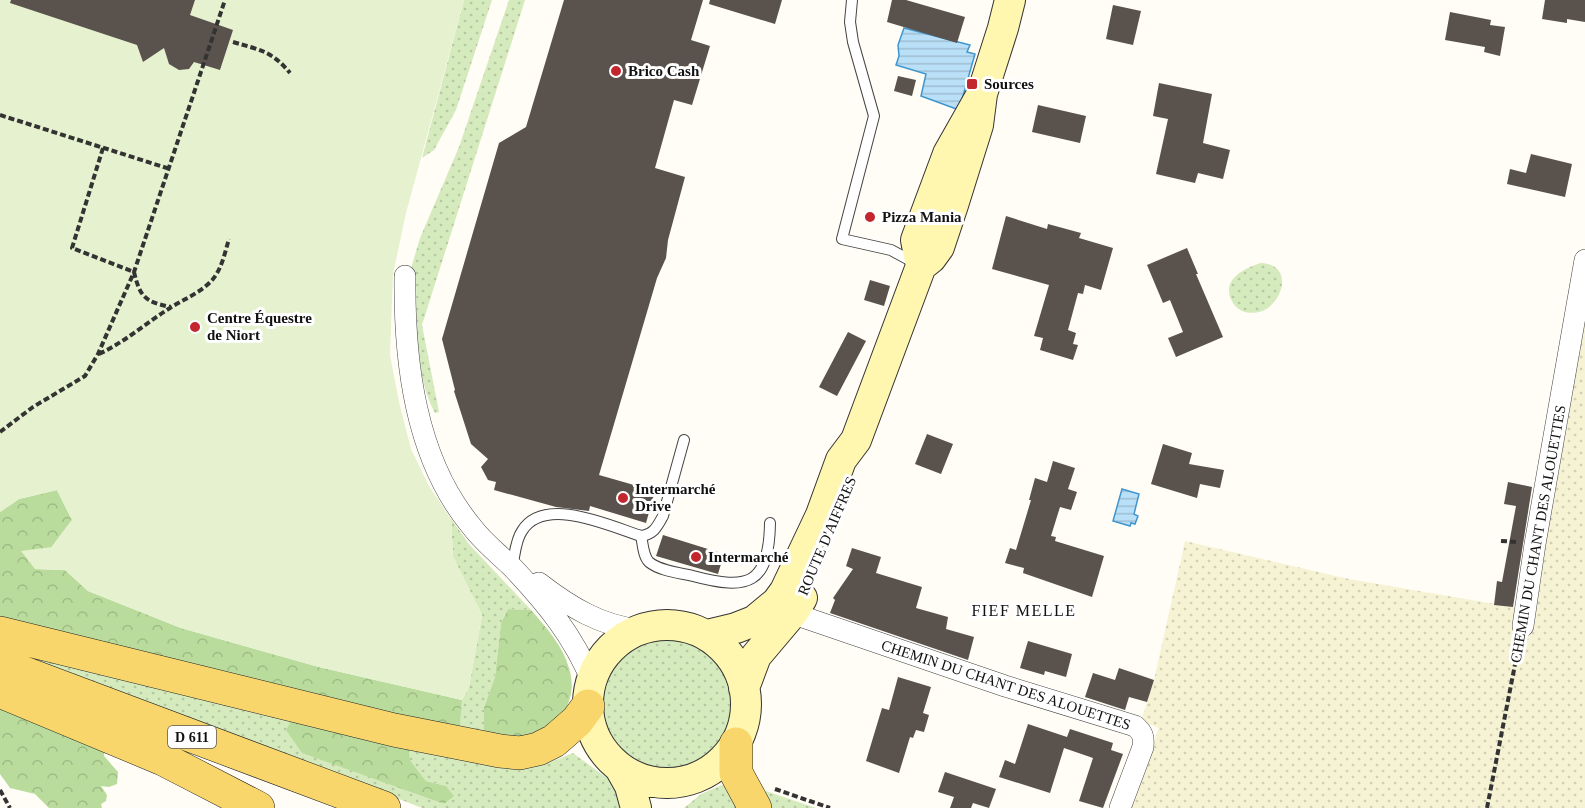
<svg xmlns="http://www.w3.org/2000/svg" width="1585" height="808" font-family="Georgia,serif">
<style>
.farmland{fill:url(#farmland-dots)}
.grass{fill:url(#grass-dots)}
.forest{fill:url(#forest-crowns)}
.pitch{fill:#e6f2cf}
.water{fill:url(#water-rules);stroke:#3f96cf;stroke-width:1.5}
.building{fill:#5a524d}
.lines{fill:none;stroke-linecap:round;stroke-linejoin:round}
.service-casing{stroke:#444;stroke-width:12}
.minor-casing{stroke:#444;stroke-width:22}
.secondary-casing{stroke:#333;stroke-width:32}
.primary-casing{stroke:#222;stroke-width:34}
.path{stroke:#333;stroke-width:4;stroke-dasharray:6 3;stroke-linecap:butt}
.service{stroke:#fff;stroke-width:10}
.minor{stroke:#fff;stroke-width:21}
.secondary{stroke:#fff6b0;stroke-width:30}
.primary{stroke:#f9d66b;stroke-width:33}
.poi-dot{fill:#c4262e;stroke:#fff;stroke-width:2}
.labels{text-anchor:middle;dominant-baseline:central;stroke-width:6;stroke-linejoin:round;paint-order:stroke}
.shield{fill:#fff;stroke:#585858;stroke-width:1.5}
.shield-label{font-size:14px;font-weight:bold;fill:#111}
.poi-label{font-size:15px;font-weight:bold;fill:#111;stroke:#fff;text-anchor:start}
.street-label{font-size:15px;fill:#111;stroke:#fff}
.neighbourhood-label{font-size:16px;letter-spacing:1.5px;fill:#111;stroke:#fff}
</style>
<defs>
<pattern id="farmland-dots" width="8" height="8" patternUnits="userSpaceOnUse" patternTransform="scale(1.5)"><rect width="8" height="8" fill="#f6f3d4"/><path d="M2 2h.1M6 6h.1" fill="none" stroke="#d2cfb5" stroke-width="1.8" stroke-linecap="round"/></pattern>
<pattern id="grass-dots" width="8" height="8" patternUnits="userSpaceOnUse" patternTransform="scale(1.5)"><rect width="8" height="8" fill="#d5ebbd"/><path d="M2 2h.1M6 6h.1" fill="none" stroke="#b6c8a1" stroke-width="1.8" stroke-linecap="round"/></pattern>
<pattern id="forest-crowns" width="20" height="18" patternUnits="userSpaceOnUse" patternTransform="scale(1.5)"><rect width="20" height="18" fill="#b9dc9c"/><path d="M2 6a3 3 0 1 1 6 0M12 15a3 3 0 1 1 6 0" fill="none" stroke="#9ebc85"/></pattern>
<pattern id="water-rules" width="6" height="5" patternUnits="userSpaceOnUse" patternTransform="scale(1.5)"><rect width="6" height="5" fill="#b9e0f7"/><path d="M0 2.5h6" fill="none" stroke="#9ebfd3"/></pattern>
</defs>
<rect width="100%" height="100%" fill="#fffdf5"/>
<path class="farmland" d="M1585 289V808H1127L1159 728 1141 721 1154 680 1185 541 1349 579 1518 608Z"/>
<path class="grass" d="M464 0H492L456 110 434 150 422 158Z
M509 0H525L422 325 439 412 435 413C414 373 417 323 416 279L411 277 412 265 420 238 459 147Z
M1261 263C1301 264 1278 324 1242 311 1236 308 1233 304 1230 297 1224 278 1245 268 1261 263Z
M451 519 469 544 531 610 508 609 501 623 495 677 484 707V732L460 727 462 700 469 687 482 615 453 557Z
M601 705a67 67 0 1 1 134 0a67 67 0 1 1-134 0Z
M0 650 292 720 384 782 444 804 446 786 426 781 410 760 409 746 518 765H543L573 753 611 781 625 808H422L295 758Z
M729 782 743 808H684L701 794Z
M763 790 816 808H769Z"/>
<path class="forest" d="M57 490 72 520 35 569 65 570 88 591 181 628 319 667 462 700 460 727 386 714 0 624V512L19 499Z
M508 609 531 610C546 627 563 646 569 668 580 704 556 731 520 737 509 738 495 734 484 732V707L495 677 501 623Z
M0 705 105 749 104 756 118 772 117 784 109 787 101 786 107 795 106 801 101 804 102 808H49L35 794 10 788 0 774Z
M292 720 409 746 410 760 426 781 446 786 454 796 444 804 302 753 286 730Z"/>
<path class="pitch" d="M0 0H464L406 213 393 274 390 355 399 402 411 449 429 486 451 519 453 557 482 615 469 687 462 700 319 667 181 628 88 591 65 570 35 569 21 551 52 547 72 520 57 490 19 499 0 512Z"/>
<path class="water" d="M904 28 970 45 967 52 975 54 959 110 921 96 926 74 896 65 899 56 898 45Z
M1122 489 1139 494 1134 514 1138 516 1135 524 1131 523 1130 526 1113 521Z"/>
<path class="building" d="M11 0H195L190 15 233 30 220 70 194 62 189 69 179 70 169 64 164 48 143 62 137 45 10 3Z
M564 0H703L691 40 710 46 692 105 674 100 655 168 685 177 668 240 666 258 657 278 599 475 655 491 646 523 590 506 589 511 556 507 494 490 496 482 488 480 481 467 488 459 471 444 454 391 455 390 442 339 499 143 526 127Z
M710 0H782L775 24 709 4Z
M892 0H906L965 17 957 43 887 22Z
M1545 0H1585V22L1567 19V23L1542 19Z
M1113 5 1141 11 1133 45 1106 39Z
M1450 12 1491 20 1490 25 1505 27 1500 56 1484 52 1485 47 1445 40Z
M898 76 916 80 912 96 894 91Z
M1159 83 1212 94 1203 143 1230 150 1223 179 1198 173 1195 183 1156 174 1168 119 1153 116Z
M1038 105 1086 116 1080 143 1032 132Z
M1531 154 1572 164 1565 197 1507 184 1510 169 1526 173Z
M1006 216 1047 229 1048 224 1081 233 1079 238 1113 248 1101 290 1085 285 1083 294 1078 293 1068 330 1076 333 1073 344 1078 345 1073 360 1040 350 1043 338 1034 336 1049 285 992 269Z
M1187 248 1198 274H1196L1223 337 1176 357 1168 338 1183 332 1170 300 1163 303 1147 265Z
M870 280 890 286 884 306 864 300Z
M848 332 866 341 837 396 819 387Z
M927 434 953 444 941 474 915 464Z
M1163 444 1192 453 1189 464 1224 470 1220 488 1200 484 1197 498 1151 484Z
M1053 461 1075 468 1068 489 1077 492 1071 510 1060 507 1051 536 1056 537 1055 541 1104 556 1092 597 1023 573 1024 568 1005 563 1010 548 1016 550 1031 500H1029L1035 478 1047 482Z
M1508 482 1532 487 1513 607 1494 605 1497 581 1502 582 1516 506 1504 504Z
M663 535 724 554 718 574 656 556Z
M852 548 881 557 876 573 922 587 916 608 948 617 946 629 974 637 968 660 830 613 835 600 833 598 853 569 846 566Z
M1028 641 1072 654 1066 677 1045 671 1044 675 1020 668Z
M1119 668 1154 680 1147 702 1129 697 1125 710 1085 697 1093 673 1115 680Z
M898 677 931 687 923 713 929 715 924 732 916 730 913 738 910 737 899 773 866 761 882 708 889 710Z
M1028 724 1067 737 1070 729 1113 743 1111 750 1123 754 1103 808 1079 801 1093 758 1064 748 1050 793 999 777 1005 760 1015 764Z
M945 772 996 789 989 808 973 803 971 808H950L954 797 938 792Z"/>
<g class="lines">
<defs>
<path id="service" d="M852 0 850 22 853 42 874 116 842 239 891 250 915 263
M641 536C643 544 643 556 649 562 660 571 680 573 693 576 749 591 769 584 770 523
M512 567C515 556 515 541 522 531 544 495 610 526 641 536 654 534 657 527 663 516L684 440"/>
<path id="minor" d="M405 276C404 361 415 459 472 527 484 543 500 555 514 569 547 604 573 636 592 681
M539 583C570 607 601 626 640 630
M794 611 803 617 1005 686 1135 726C1143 733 1144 737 1143 747L1120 808
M1523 626 1535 544 1585 260"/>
<path id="secondary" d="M921 266 931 258 939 247 953 205 978 125 982 94 1003 28 1010 0
M588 704a79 79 0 1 1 158 0a79 79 0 1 1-158 0Z
M707 635 736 628 754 621 777 602 785 591 821 515 841 460 856 440 921 266 916 240 948 154 982 94
M744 688 756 656 794 611 802 598
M621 770 630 786 636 808"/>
<path id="primary" d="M0 633 394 730 500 751 520 753 538 749 554 741 577 721 588 706
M0 664 384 808
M0 691 163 759 258 808
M736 744V773L755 808"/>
</defs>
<use href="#service" class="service-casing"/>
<use href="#minor" class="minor-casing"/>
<use href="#secondary" class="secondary-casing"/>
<use href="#primary" class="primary-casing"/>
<path class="path" d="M233 42C260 50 272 51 290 73
M0 115 170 169
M103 148 72 248 134 272C140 297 145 302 171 307
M99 354C125 342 146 323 170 308 184 299 202 292 213 279 222 268 225 252 229 239
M0 432 33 407 85 376 98 354 134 272 225 0
M1501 541 1518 542
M775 789 830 808
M0 790 10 808
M1487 808 1519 644"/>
<use href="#service" class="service"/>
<use href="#minor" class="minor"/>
<use href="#secondary" class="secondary"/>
<use href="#primary" class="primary"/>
</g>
<g class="poi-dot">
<circle cx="616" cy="71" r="6"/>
<rect x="966" y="78" width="12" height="12" rx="3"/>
<circle cx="870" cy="217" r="6"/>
<circle cx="195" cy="327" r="6"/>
<circle cx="623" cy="498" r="6"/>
<circle cx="696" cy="557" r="6"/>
</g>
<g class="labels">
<rect class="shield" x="168" y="726" width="48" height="22" rx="4.5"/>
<g class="shield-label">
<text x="192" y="737">D 611</text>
</g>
<g class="poi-label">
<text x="628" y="71">Brico Cash</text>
<text x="984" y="84">Sources</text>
<text x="882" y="217">Pizza Mania</text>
<text x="207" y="318">Centre Équestre<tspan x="207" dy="17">de Niort</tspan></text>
<text x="635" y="489">Intermarché<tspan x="635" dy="17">Drive</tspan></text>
<text x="708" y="557">Intermarché</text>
</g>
<g class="street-label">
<text transform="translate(1538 534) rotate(-80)">CHEMIN DU CHANT DES ALOUETTES</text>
<text transform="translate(827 536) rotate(-67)">ROUTE D'AIFFRES</text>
<text transform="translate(1006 685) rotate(18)">CHEMIN DU CHANT DES ALOUETTES</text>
</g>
<g class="neighbourhood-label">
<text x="1024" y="610">FIEF MELLE</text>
</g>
</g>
</svg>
